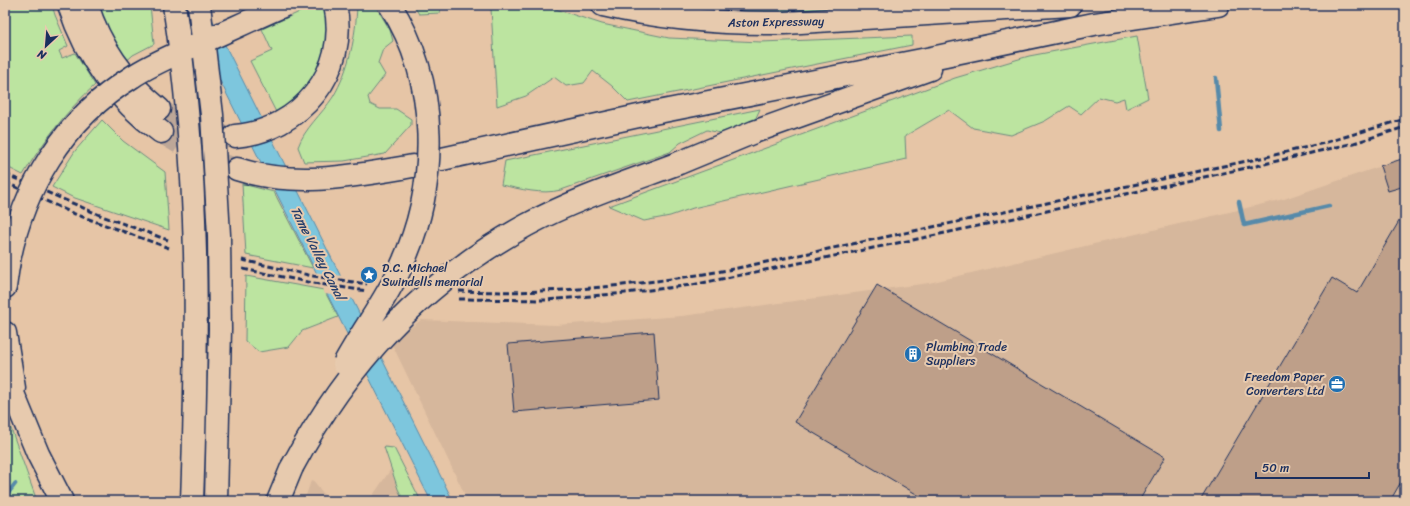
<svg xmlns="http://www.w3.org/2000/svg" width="1410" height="506" font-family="Sriracha,sans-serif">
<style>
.built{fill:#d6b79c}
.green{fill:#bce4a0;stroke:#6c8a7f}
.water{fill:#7dc6dd;stroke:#568aaa}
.pier{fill:#e6c5a6}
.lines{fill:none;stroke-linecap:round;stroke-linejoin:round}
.stream{stroke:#568aaa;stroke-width:4.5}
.building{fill:#be9f89;stroke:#1b2f5e}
.highway-tunnel{stroke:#bda798;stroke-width:22;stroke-dasharray:22 11;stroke-linecap:butt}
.highway-casing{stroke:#1b2f5e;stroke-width:25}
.highway{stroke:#e7caae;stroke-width:22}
.rail{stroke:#1b2f5e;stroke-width:3;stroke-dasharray:6 3;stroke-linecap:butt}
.highway-bridge-casing{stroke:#1b2f5e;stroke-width:25;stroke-linecap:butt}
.highway-bridge{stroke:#e7caae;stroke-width:22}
.labels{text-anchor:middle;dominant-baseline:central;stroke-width:4;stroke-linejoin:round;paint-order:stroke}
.street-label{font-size:12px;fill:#1b2f5e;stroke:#e7caae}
.poi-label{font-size:12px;fill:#1b2f5e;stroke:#e7caae;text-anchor:start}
.water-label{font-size:13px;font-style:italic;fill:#253e6b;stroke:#e7caae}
</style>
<rect width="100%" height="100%" fill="#e6c5a6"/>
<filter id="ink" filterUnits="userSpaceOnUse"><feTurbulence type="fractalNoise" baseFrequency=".025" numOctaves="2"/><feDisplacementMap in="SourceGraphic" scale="8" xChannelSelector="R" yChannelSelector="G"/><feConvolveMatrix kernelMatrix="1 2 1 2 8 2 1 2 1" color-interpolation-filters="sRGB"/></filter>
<g filter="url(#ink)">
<path class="built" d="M1405 158V501H468L391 342 421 320 556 325 682 316 929 283 1284 199Z
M391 469 404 501H369Z
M313 480 329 501H304L311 481Z"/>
<path class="green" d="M10 5H52L55 15 68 46 59 51 62 58 75 53 95 85C66 111 43 142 23 175L5 166V47Z
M94 5H150L154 44 133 55 123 64Z
M315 5H328L331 30 313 84 278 116 250 61 272 51 262 29Z
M357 5H375L390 30 393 41 383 49 378 63 385 75 368 97 370 104 380 109H396L411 119V125L385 154 344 161 304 162 298 147C304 129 322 114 333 97 349 70 356 36 357 5Z
M413 5H441L440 13 419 14Z
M463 5H543L602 24 669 38 761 42 912 36V45L628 102 612 86 593 71 584 83 566 86 554 77 526 96 497 106 491 9Z
M656 5H913C850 9 786 14 723 12 701 11 678 7 656 5Z
M1137 36 1148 98 1126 109 1124 98 1115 101 1099 97 1081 114 1069 106 1045 121 1011 135 973 128 949 110 905 136 906 159 693 208 670 216 644 221 609 206 955 78 1029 56Z
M760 109 754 122 720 133 707 130 680 143 670 152 561 190C541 195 521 189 501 185L505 161Z
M102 120 123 141 165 172 169 230 72 197 52 187 75 151Z
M242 184 274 192 313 268 246 255Z
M246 276 324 290 338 317 302 331 289 347 259 352 245 341Z
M5 412 37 501H5Z
M384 447 394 448 421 501H404L398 489Z"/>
<path class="water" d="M182 5H205L453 501H431Z"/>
<path class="pier" d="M313 272 343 276 354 299 325 294Z"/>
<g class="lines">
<path class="stream" d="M1216 78 1221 131
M1239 202 1244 225 1329 206
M5 497 15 484"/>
</g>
<path class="building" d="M1405 158V186L1388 191 1380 166Z
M1405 211V475L1390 501H1200L1332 278 1357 293Z
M877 285 1165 457 1139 501H928L795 422Z
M654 332 659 400 514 412 508 344Z"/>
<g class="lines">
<path class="highway-tunnel" d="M159 109C181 125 204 136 232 136
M161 132 197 154 232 168"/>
<defs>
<path id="highway" d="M69 5C86 57 117 100 161 132
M87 5C100 47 126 82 159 109
M603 5C663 19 723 24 785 23L1070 5
M235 136C300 131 350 71 335 5
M442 159 643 115 922 60 1094 24 1218 5
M679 163 754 132 930 69
M237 169C295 188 354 176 413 166
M5 287 8 266
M5 333 14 388
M5 374 38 454 62 501
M278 501 292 467"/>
</defs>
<use href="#highway" class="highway-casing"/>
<use href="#highway" class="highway"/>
<path class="rail" d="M5 174 102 216 168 240
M5 182 72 213 169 248
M242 260 313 276 367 284
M243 269 313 283 367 291
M459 291C551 295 643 285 733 269L1266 157 1324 143 1405 119
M459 299 547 300 625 293 692 285 922 238 1260 165 1354 143 1405 127"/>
<defs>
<path id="highway-bridge" d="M174 5C200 169 198 336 192 501
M199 5 212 115 219 235 220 329 216 501
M8 266C22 188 64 119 132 77 150 65 169 57 189 48 221 34 253 19 285 5
M344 364C362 331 385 301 401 267 439 185 440 83 390 5
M292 467C348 363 422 282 527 225 575 199 628 182 679 163"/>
</defs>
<use href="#highway-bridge" class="highway-bridge-casing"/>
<use href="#highway-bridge" class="highway-bridge"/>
</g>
</g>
<defs>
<symbol id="sight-disc" viewBox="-11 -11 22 22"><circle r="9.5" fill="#1f6fb2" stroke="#e7caae"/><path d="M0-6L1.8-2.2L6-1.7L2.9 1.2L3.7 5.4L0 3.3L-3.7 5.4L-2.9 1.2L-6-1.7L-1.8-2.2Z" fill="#fff"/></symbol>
<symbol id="building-disc" viewBox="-11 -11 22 22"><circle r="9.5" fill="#1f6fb2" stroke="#e7caae"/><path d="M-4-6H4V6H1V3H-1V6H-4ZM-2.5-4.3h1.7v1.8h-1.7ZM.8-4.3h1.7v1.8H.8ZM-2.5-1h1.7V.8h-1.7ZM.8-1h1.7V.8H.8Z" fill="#fff"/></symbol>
<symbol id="office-disc" viewBox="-11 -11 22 22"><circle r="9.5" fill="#1f6fb2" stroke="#e7caae"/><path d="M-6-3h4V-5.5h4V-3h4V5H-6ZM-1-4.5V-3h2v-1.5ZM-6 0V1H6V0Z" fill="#fff"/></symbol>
</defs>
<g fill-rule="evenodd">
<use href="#sight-disc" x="359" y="265" width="20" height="20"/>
<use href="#building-disc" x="903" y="344" width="20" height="20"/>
<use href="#office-disc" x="1327" y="374" width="20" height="20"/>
</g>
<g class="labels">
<g class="street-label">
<text transform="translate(776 22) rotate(-1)">Aston Expressway</text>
</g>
<g class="poi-label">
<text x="382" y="268">D.C. Michael<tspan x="382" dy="14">Swindells memorial</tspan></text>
<text x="926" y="347">Plumbing Trade<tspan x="926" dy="14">Suppliers</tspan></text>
<text x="1324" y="377" text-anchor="end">Freedom Paper<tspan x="1324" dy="14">Converters Ltd</tspan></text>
</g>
<g class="water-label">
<text transform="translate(318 253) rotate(63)">Tame Valley Canal</text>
</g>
</g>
<rect width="1410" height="506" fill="none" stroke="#e7caae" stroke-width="20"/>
<rect x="10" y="10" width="1390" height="486" fill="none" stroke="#1b2f5e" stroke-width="1.5" filter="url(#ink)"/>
<g transform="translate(46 46) rotate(206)" stroke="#e7caae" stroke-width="3" paint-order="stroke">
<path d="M0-3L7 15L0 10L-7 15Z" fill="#1b2f5e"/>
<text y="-6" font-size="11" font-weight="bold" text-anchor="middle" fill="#1b2f5e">N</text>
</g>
<path d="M1256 472v6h113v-6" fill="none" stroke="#1b2f5e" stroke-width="2"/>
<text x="1262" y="472" font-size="12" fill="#1b2f5e" stroke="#e7caae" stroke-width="3" paint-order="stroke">50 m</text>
</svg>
